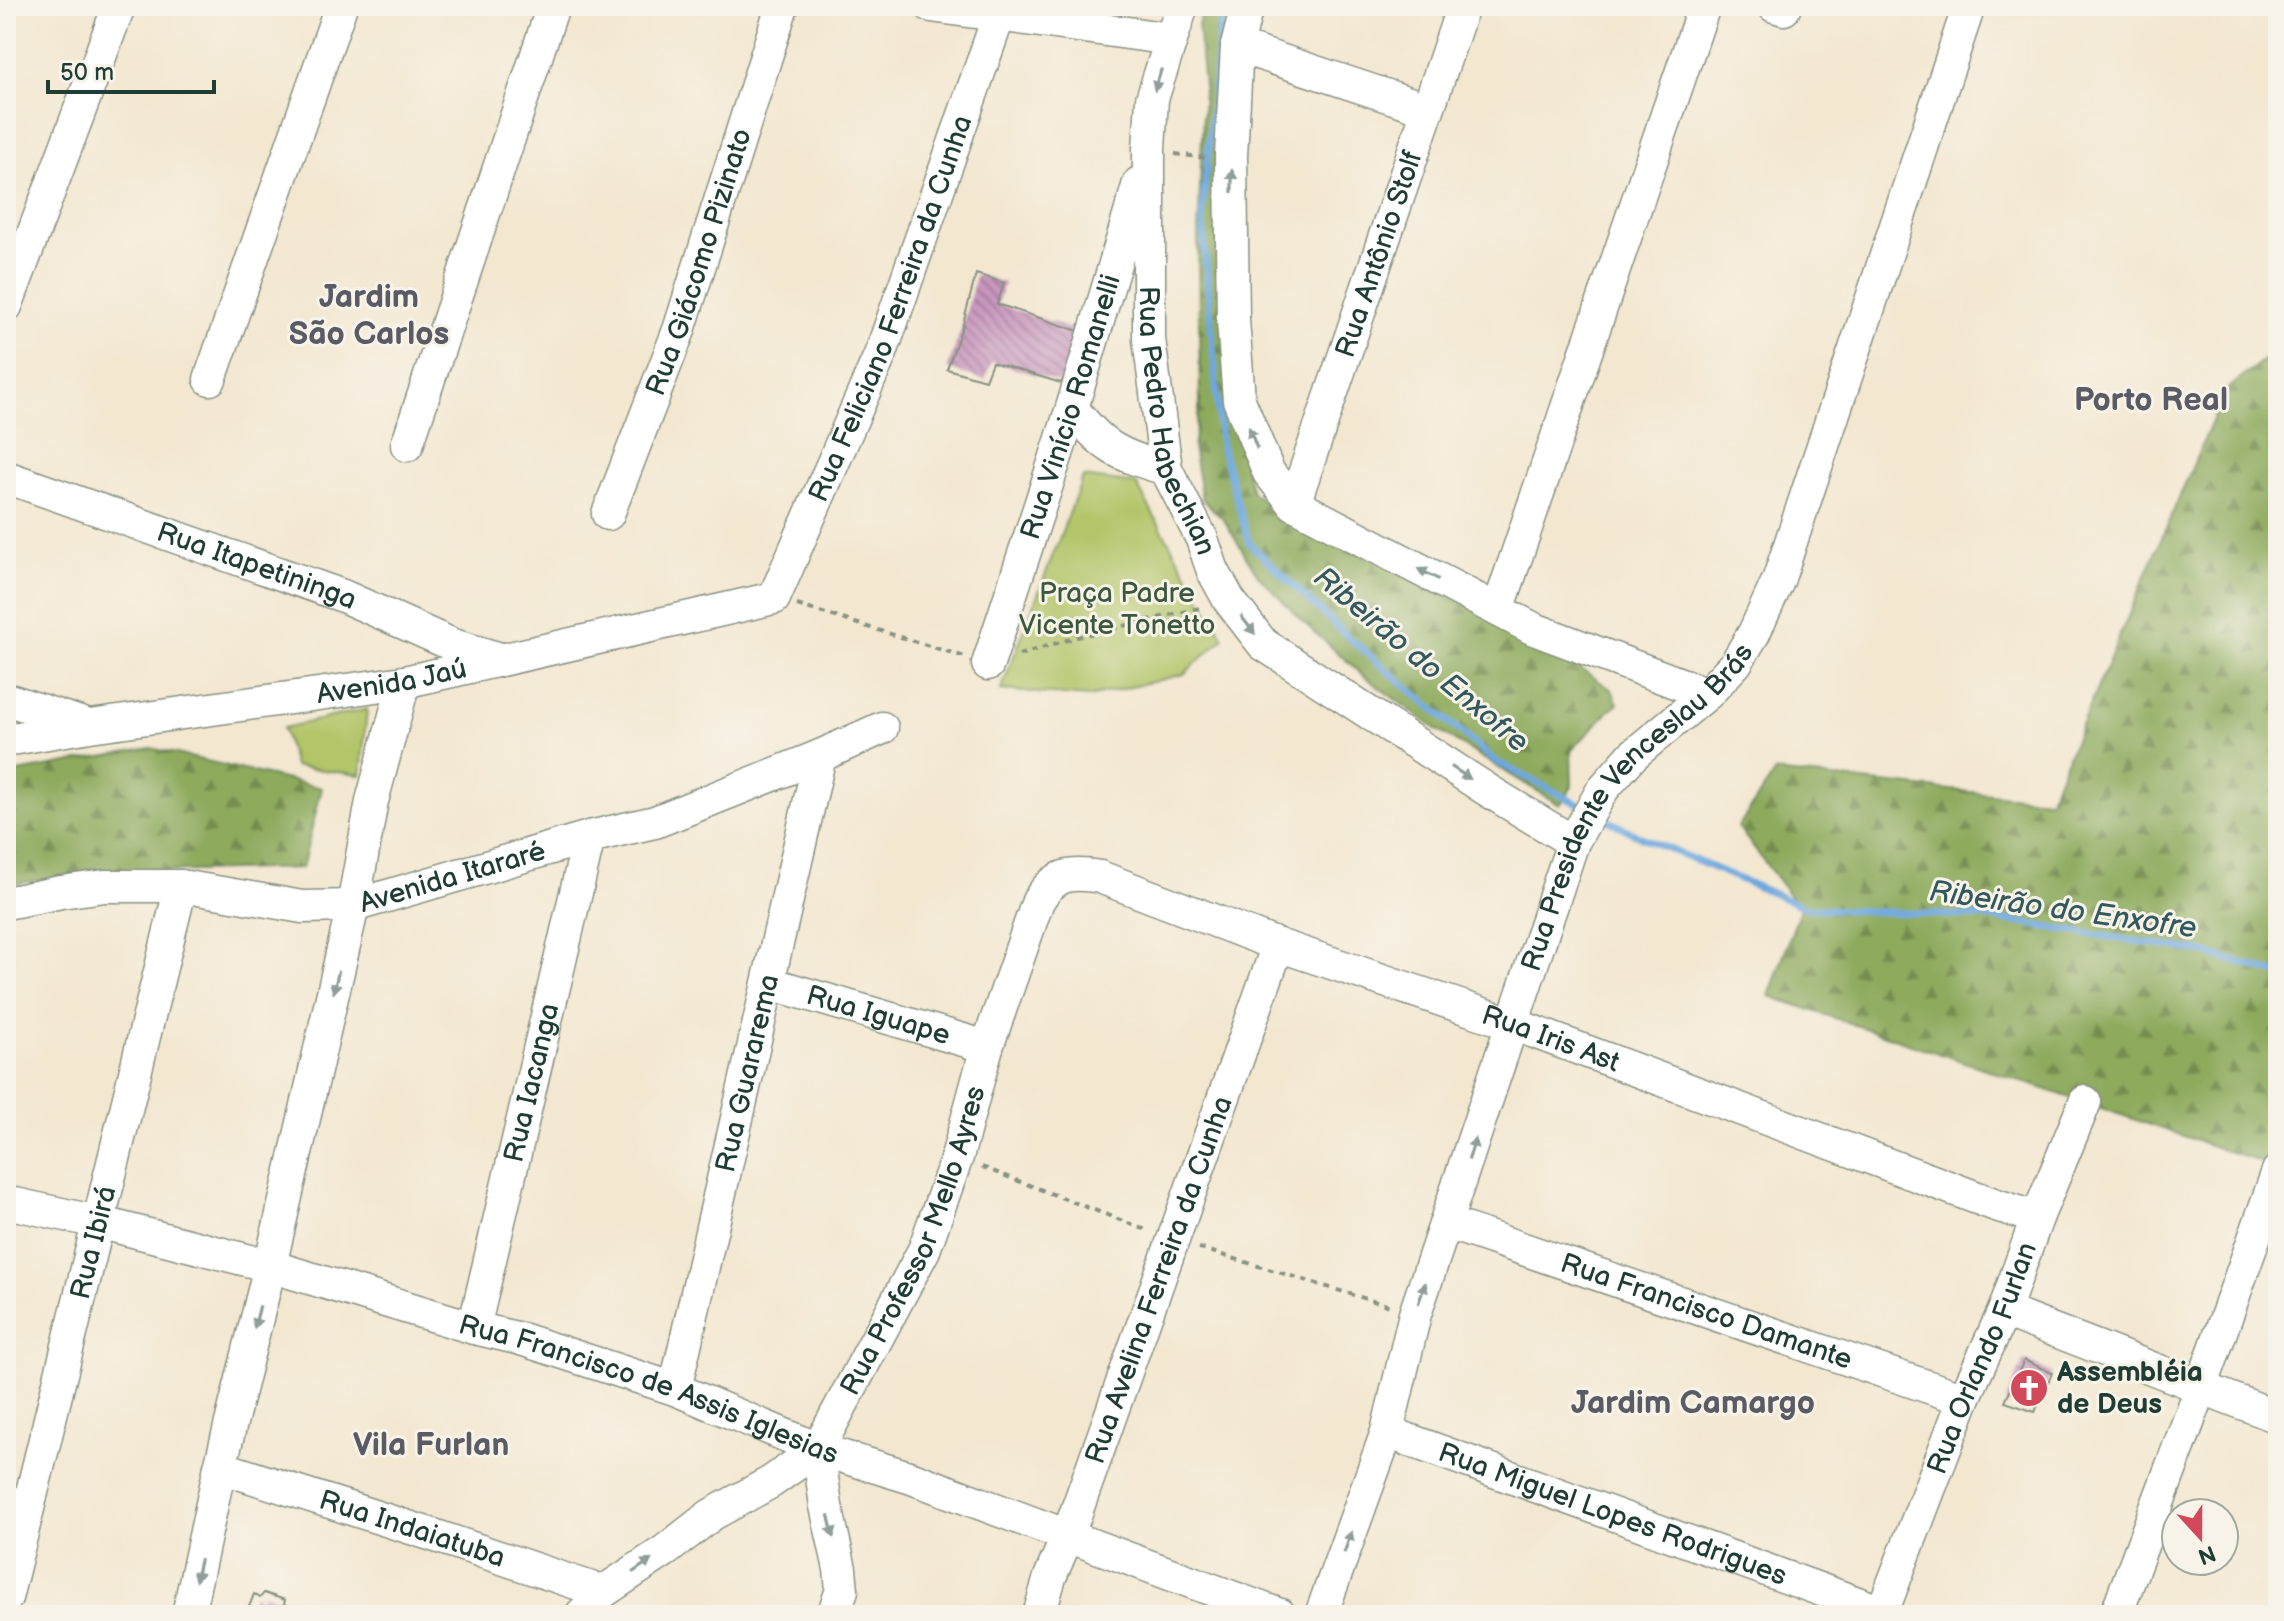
<svg xmlns="http://www.w3.org/2000/svg" width="2284" height="1621" font-family="'Balsamiq Sans',sans-serif">
<style>
.green{fill:#b2c569;stroke:#68814e;stroke-width:2}
.forest{fill:url(#forest-firs);stroke:#567448;stroke-width:2}
.lines{fill:none;stroke-linecap:round;stroke-linejoin:round}
.stream{stroke:#6ea8de;stroke-width:7}
.building{fill:url(#building-back-hatch)}
.minor-casing{stroke:#899282;stroke-width:35}
.path{stroke:#899282;stroke-width:4;stroke-dasharray:6 6;stroke-linecap:butt}
.minor{stroke:#fff;stroke-width:32}
.oneway{fill:#8f9e9a}
.labels{text-anchor:middle;dominant-baseline:central;stroke-width:6;stroke-linejoin:round;paint-order:stroke}
.street-label{font-size:28px;fill:#1f3d34;stroke:#f7f3e8}
.park-label{font-size:28px;fill:#3c583f;stroke:#f7f3e8}
.poi-label{font-size:28px;font-weight:bold;fill:#1f3d34;stroke:#f7f3e8;text-anchor:start}
.water-label{font-size:30px;font-style:italic;fill:#33585e;stroke:#f7f3e8}
.quarter-label{font-size:32px;font-weight:bold;fill:#5a5b64;stroke:#f7f3e8}
</style>
<defs>
<pattern id="forest-firs" width="22" height="20" patternUnits="userSpaceOnUse" patternTransform="scale(2)"><rect width="22" height="20" fill="#8daa5d"/><path d="M5 1l3.5 6h-7zM16 11l3.5 6h-7z" fill="#738c4e"/></pattern>
<pattern id="building-back-hatch" width="6" height="6" patternUnits="userSpaceOnUse" patternTransform="scale(2)"><rect width="6" height="6" fill="#c794bd"/><path d="M-1 5l2 2M0 0l6 6M5-1l2 2" fill="none" stroke="#a17a9a"/></pattern>
</defs>
<rect width="100%" height="100%" fill="#f7f3e8"/>
<filter id="ink" filterUnits="userSpaceOnUse"><feTurbulence type="fractalNoise" baseFrequency=".0125" numOctaves="2"/><feDisplacementMap in="SourceGraphic" scale="16" xChannelSelector="R" yChannelSelector="G"/><feConvolveMatrix kernelMatrix="1 2 1 2 8 2 1 2 1" color-interpolation-filters="sRGB"/></filter>
<filter id="wash" filterUnits="userSpaceOnUse"><feTurbulence type="fractalNoise" baseFrequency=".006" numOctaves="4" result="noise"/><feDisplacementMap in="SourceGraphic" scale="32" xChannelSelector="R" yChannelSelector="G"/><feGaussianBlur stdDeviation="1.8" result="paint"/><feColorMatrix in="noise" values="0 0 0 0 0 0 0 0 0 0 0 0 0 0 0 0 0 1.4 0 .05"/><feComposite in="paint" operator="in"/></filter>
<g filter="url(#wash)">
<rect width="100%" height="100%" fill="#f3e7d0"/>
<path class="green" d="M1083 477 1136 484 1224 638 1184 674 1089 697 1001 690Z
M367 709 361 775 294 766 283 728Z"/>
<path class="forest" d="M1204 6H1239L1228 401 1252 492 1291 523 1354 551 1539 640 1612 690 1618 704 1610 710 1571 751 1572 787 1560 805 1437 730 1365 677 1302 621 1257 574 1224 520 1202 499 1193 448 1200 402 1198 239 1204 86 1198 25Z
M2278 348V1168L1769 996 1800 909 1738 827 1775 772 2049 800 2225 391Z
M151 748 322 788 302 868 85 874 6 885V774Z"/>
<g class="lines">
<path class="stream" d="M1225 6 1221 16 1202 214 1221 445 1249 543 1349 638 1495 761 1582 806
M1596 814 1641 837 1807 908 1984 917 2202 952 2278 974"/>
</g>
<g id="blocks">
<path class="building" d="M976 274 1004 283 997 304 1082 332 1075 360 1061 383 992 362 985 380 947 369 963 324Z
M2024 1360 2052 1373 2035 1412 2005 1402Z
M264 1593 285 1600 284 1605 294 1607 291 1615H246L254 1594 260 1598Z"/>
</g>
</g>
<g filter="url(#ink)">
<use href="#blocks" fill-opacity="0" stroke="#899282" stroke-width="2"/>
<g class="lines">
<defs>
<g id="minor">
<path d="M931 6 1171 39"/>
<path id="s1" d="M1182 6 1152 99 1149 149V339L1166 469 1202 539 1213 571 1229 600 1263 644 1489 791 1573 842"/>
<path d="M1247 6 1237 46 1231 156 1233 320 1239 400 1269 473 1294 504 1534 629 1707 694"/>
<path d="M1774 6 1784 9"/>
<path d="M1237 46 1427 109"/>
<path d="M6 306 119 6"/>
<path d="M210 379 341 6"/>
<path d="M1072 408C1104 449 1117 454 1166 469"/>
<path d="M407 445 553 6"/>
<path id="s2" d="M6 477 343 596 453 645 501 659"/>
<path id="s3" d="M1294 504 1463 6"/>
<path id="s4" d="M608 514 679 330 782 6"/>
<path d="M1498 610 1704 6"/>
<path id="s5" d="M988 664 1072 408 1139 183"/>
<path d="M6 699 83 724"/>
<path id="s6" d="M6 740 90 726 404 682 774 598 881 353 999 15"/>
<path id="s7" d="M6 903 61 892 105 886H181L302 907 353 906 589 837 655 822 820 756 882 728"/>
<path id="s8" d="M769 983 987 1047"/>
<path id="s9" d="M6 1202 98 1222 270 1266 474 1328 521 1339 675 1389 818 1449 912 1478 1280 1615"/>
<path id="s10" d="M1447 1223 1964 1399"/>
<path d="M2004 1311 2278 1417"/>
<path id="s11" d="M474 1328 589 837"/>
<path id="s12" d="M675 1389 820 756"/>
<path id="s13" d="M1387 1432 1882 1612"/>
<path id="s14" d="M220 1467 433 1535 603 1592"/>
<path id="s15" d="M6 1598 181 886"/>
<path d="M188 1615 220 1467 270 1266 353 906 372 801 404 682"/>
<path d="M581 1615 603 1592 666 1550 711 1515 771 1482 818 1449"/>
<path id="s16" d="M833 1615 842 1590 840 1569 826 1506 818 1449 924 1250 957 1157 987 1047 1038 901C1055 873 1071 872 1100 877L1278 945 1513 1024 1996 1205 2037 1218"/>
<path id="s17" d="M1039 1615 1050 1577 1068 1535 1278 945"/>
<path id="s18" d="M1321 1615 1387 1432 1415 1314 1573 842 1603 789 1633 755 1707 694 1736 663 1754 633 1778 581 1969 6"/>
<path id="s19" d="M1881 1615 1964 1399 2004 1311 2037 1218 2085 1102"/>
<path d="M2116 1615 2201 1388 2278 1171"/>
</g>
</defs>
<use href="#minor" class="minor-casing"/>
<path class="path" d="M1175 154 1206 158
M797 605 965 657
M1019 655 1073 638 1204 607
M982 1167 1149 1231
M1199 1248 1390 1306"/>
<use href="#minor" class="minor"/>
</g>
<defs><path id="oneway-solid" d="M-6-.8H1V-3.2L6.5 0L1 3.2V.8H-6Z" transform="scale(2)"/></defs>
<g class="oneway">
<use href="#oneway-solid" transform="translate(1158 80) rotate(107)"/>
<use href="#oneway-solid" transform="translate(1232 181) rotate(-90)"/>
<use href="#oneway-solid" transform="translate(1253 438) rotate(-111)"/>
<use href="#oneway-solid" transform="translate(1428 574) rotate(-153)"/>
<use href="#oneway-solid" transform="translate(1248 625) rotate(52)"/>
<use href="#oneway-solid" transform="translate(1461 773) rotate(33)"/>
<use href="#oneway-solid" transform="translate(336 982) rotate(103)"/>
<use href="#oneway-solid" transform="translate(1472 1149) rotate(-72)"/>
<use href="#oneway-solid" transform="translate(1422 1293) rotate(-71)"/>
<use href="#oneway-solid" transform="translate(257 1317) rotate(104)"/>
<use href="#oneway-solid" transform="translate(831 1526) rotate(77)"/>
<use href="#oneway-solid" transform="translate(1348 1542) rotate(-70)"/>
<use href="#oneway-solid" transform="translate(642 1566) rotate(-34)"/>
<use href="#oneway-solid" transform="translate(198 1570) rotate(102)"/>
</g>
</g>
<defs>
<symbol id="church-disc" viewBox="-11 -11 22 22"><circle r="9.5" fill="#d1495b" stroke="#f7f3e8"/><path d="M-1.2-6h2.4v3.5h3.3v2.4h-3.3V6h-2.4V-.1h-3.3v-2.4h3.3Z" fill="#fff"/></symbol>
</defs>
<g fill-rule="evenodd">
<use href="#church-disc" x="2007" y="1366" width="44" height="44"/>
</g>
<g class="labels">
<g class="street-label">
<text stroke="none"><textPath href="#s3" startOffset="264">Rua Antônio Stolf</textPath></text>
<text stroke="none"><textPath href="#s4" startOffset="268">Rua Giácomo Pizinato</textPath></text>
<text stroke="none"><textPath href="#s6" startOffset="1094">Rua Feliciano Ferreira da Cunha</textPath></text>
<text stroke="none"><textPath href="#s5" startOffset="270">Rua Vinício Romanelli</textPath></text>
<text stroke="none"><textPath href="#s1" startOffset="424">Rua Pedro Habechian</textPath></text>
<text stroke="none"><textPath href="#s2" startOffset="266">Rua Itapetininga</textPath></text>
<text stroke="none"><textPath href="#s6" startOffset="390">Avenida Jaú</textPath></text>
<text stroke="none"><textPath href="#s18" startOffset="878">Rua Presidente Venceslau Brás</textPath></text>
<text stroke="none"><textPath href="#s7" startOffset="454">Avenida Itararé</textPath></text>
<text stroke="none"><textPath href="#s8" startOffset="114">Rua Iguape</textPath></text>
<text stroke="none"><textPath href="#s16" startOffset="1314">Rua Iris Ast</textPath></text>
<text stroke="none"><textPath href="#s12" startOffset="324">Rua Guararema</textPath></text>
<text stroke="none"><textPath href="#s11" startOffset="252">Rua Iacanga</textPath></text>
<text stroke="none"><textPath href="#s16" startOffset="400">Rua Professor Mello Ayres</textPath></text>
<text stroke="none"><textPath href="#s15" startOffset="366">Rua Ibirá</textPath></text>
<text stroke="none"><textPath href="#s17" startOffset="356">Rua Avelina Ferreira da Cunha</textPath></text>
<text stroke="none"><textPath href="#s10" startOffset="274">Rua Francisco Damante</textPath></text>
<text stroke="none"><textPath href="#s19" startOffset="276">Rua Orlando Furlan</textPath></text>
<text stroke="none"><textPath href="#s9" startOffset="670">Rua Francisco de Assis Iglesias</textPath></text>
<text stroke="none"><textPath href="#s13" startOffset="240">Rua Miguel Lopes Rodrigues</textPath></text>
<text stroke="none"><textPath href="#s14" startOffset="202">Rua Indaiatuba</textPath></text>
</g>
<g class="park-label">
<text x="1117" y="593">Praça Padre<tspan x="1117" dy="32">Vicente Tonetto</tspan></text>
</g>
<g class="poi-label">
<text x="2057" y="1372">Assembléia<tspan x="2057" dy="32">de Deus</tspan></text>
</g>
<g class="water-label">
<text transform="translate(1421 660) rotate(40)">Ribeirão do Enxofre</text>
<text transform="translate(2063 910) rotate(8)">Ribeirão do Enxofre</text>
</g>
<g class="quarter-label">
<text x="369" y="297">Jardim<tspan x="369" dy="37">São Carlos</tspan></text>
<text x="2151" y="400">Porto Real</text>
<text x="1693" y="1403">Jardim Camargo</text>
<text x="431" y="1445">Vila Furlan</text>
</g>
</g>
<rect width="2284" height="1621" fill="none" stroke="#f7f3e8" stroke-width="32"/>
<g transform="translate(2200 1537) rotate(159)"><circle r="38" fill="#f7f3e8" stroke="#a1aaa0" stroke-width="2"/>
<path d="M0-6L14 30L0 20L-14 30Z" fill="#d1495b"/>
<text y="-12" font-size="22" font-weight="bold" text-anchor="middle" fill="#1f3d34">N</text>
</g>
<path d="M48 80v12h166v-12" fill="none" stroke="#1f3d34" stroke-width="4"/>
<text x="60" y="80" font-size="24" fill="#1f3d34" stroke="#f7f3e8" stroke-width="6" paint-order="stroke">50 m</text>
</svg>
